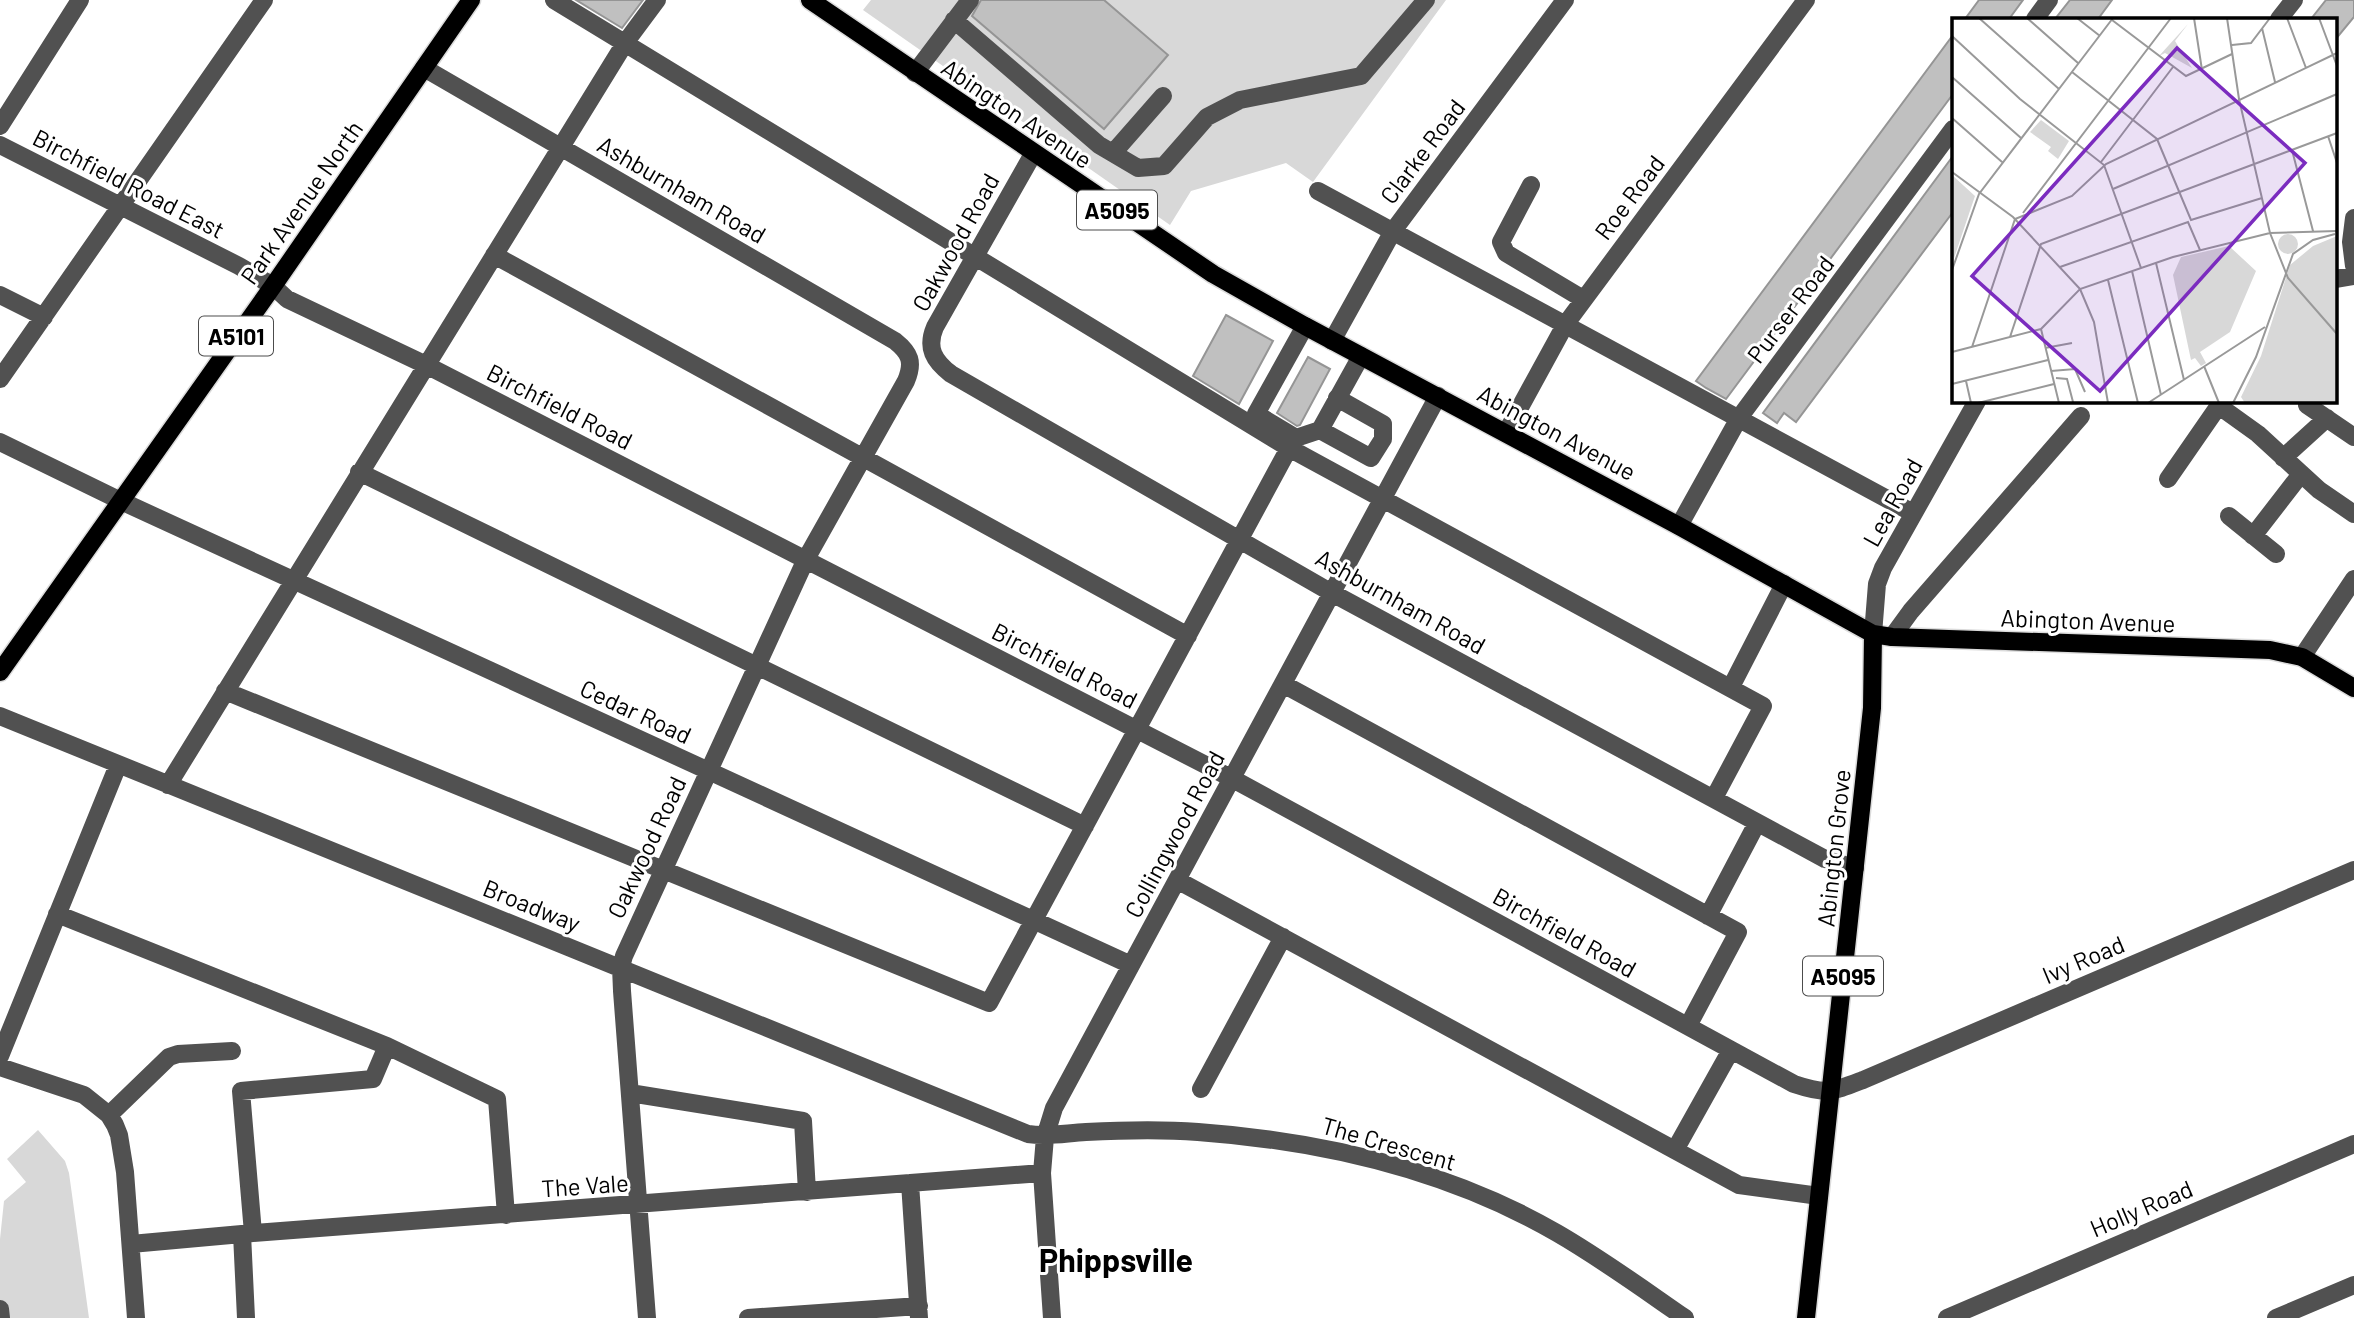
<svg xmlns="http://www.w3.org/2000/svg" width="2354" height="1318" font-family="Barlow,sans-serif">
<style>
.green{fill:#d8d8d8}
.building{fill:#c0c0c0;stroke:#959595;stroke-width:2}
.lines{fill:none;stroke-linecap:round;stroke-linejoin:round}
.major-casing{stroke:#dbdbdb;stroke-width:21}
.minor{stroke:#515151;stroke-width:18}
.major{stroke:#000;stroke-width:18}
.labels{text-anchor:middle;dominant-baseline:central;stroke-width:6;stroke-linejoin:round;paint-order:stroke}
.shield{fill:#fff;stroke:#4c4c4c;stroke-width:2}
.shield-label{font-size:23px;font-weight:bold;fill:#000}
.street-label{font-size:24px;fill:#000;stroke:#fff}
.district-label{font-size:32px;font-weight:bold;fill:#000;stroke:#fff}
.inset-road{fill:none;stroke:#999;stroke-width:2}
.view{fill:#7b2cbf;fill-opacity:0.15;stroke:#7b2cbf;stroke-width:3.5}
.inset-edge{fill:none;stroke:#000;stroke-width:3.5}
</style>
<rect width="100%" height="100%" fill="#fff"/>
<path class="green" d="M871 0H1446L1313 182 1286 163 1191 191 1170 225 863 10Z
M38 1130 65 1161 69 1173 89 1318H0V1239L4 1201 26 1182 7 1159Z"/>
<path class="building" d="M576 0H643L622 28Z
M981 0H1104L1168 55 1104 129 972 16Z
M1979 0H2023L2009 19H1965Z
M2070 0H2112L2098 19H2055Z
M2326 0H2354V17L2335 40V19H2311Z
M1953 35V94L1726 399 1706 388 1696 381Z
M1953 156V212L1796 422 1784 413 1777 423 1763 413Z
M1226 315 1273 341 1239 404 1193 376Z
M1308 357 1330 369 1300 425 1297 426 1277 413Z"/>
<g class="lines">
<defs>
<path id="major" d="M810 0 1213 274 1305 326 1679 526 1873 634 1892 637 2270 650 2302 657 2354 688
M0 672 273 286 471 0
M1806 1318 1872 708 1873 634"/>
</defs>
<use href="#major" class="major-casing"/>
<path class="minor" d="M554 0 1289 448 1763 706 1714 798
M2035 19 2049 0
M2279 19 2294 0
M954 20 1099 145 1138 168 1164 166 1207 117 1240 100 1361 76 1426 0
M424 68 895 341C910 353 914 362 906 381L806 559 624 956 621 967 622 991 647 1318
M915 73 970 0
M0 126 80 0
M0 145 239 266 273 286 287 299 426 365 1231 778 1794 1084C1827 1095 1832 1092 1863 1080L2354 870
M1113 153 1163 96
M1033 154 935 327C926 348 934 361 951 374L1332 593 1825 859 1855 868
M1531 185 1501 242 1506 253 1583 299
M1318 191 1913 513
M2354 218 2351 242 2354 266
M494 255 1188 636
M2335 279 2354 276
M0 295 44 317
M1305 326 1256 414 1296 438 1320 430 1361 356
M1332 341 1393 231 1565 0
M0 379 264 0
M2307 405 2354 437
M2219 406 2258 434 2319 490 2354 514
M1320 430 1371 458 1383 439V424L1337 398
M1506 433 1565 325 1806 0
M0 442 121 501 1131 965
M2283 458 2327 418
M359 472 1085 826
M2168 479 2222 401
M2229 516 2276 554
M1679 526 1739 418 1953 129
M2253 536 2301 474
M1873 634 1877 584 1883 568 1977 401
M1892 637 1911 611 2081 416
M2302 657 2354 579
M1283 684 1738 932 1688 1026
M1731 687 1784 584
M225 691 989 1003 1289 448
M0 716 1028 1134C1049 1137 1066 1133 1086 1132 1123 1130 1161 1129 1198 1132 1322 1141 1448 1170 1557 1233 1602 1259 1643 1289 1685 1318
M168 785 625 43 657 0
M1177 880 1739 1185 1819 1196
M57 914 387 1046 497 1099 506 1215
M1708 916 1757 823
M0 1056 118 765
M0 1067 84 1095 109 1115 115 1125 119 1135 125 1172 136 1318
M1201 1089 1283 937
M630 1093 803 1121 807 1192
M109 1115 169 1057 178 1054 232 1051
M1675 1150 1731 1050
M910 1183 919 1318
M253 1233 241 1091 373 1079 387 1046
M242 1234 246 1318
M131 1244 253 1233 1042 1173
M0 1309 1 1318
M748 1318 919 1306
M1052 1318 1042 1173 1045 1137 1054 1108 1438 396
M1947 1318 2354 1144
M2276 1318 2354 1285"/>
<use href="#major" class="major"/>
</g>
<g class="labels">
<g class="shield">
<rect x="1077" y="190.5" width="80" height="39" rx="5"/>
<rect x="199" y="316.5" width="74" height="39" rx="5"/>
<rect x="1803" y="956.5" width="80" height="39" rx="5"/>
</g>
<g class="shield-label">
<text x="1117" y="210">A5095</text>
<text x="236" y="336">A5101</text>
<text x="1843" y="976">A5095</text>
</g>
<g class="street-label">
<text transform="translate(1017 113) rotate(34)">Abington Avenue</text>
<text transform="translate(1422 151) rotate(-53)">Clarke Road</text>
<text transform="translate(129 183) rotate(27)">Birchfield Road East</text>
<text transform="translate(682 189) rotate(30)">Ashburnham Road</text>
<text transform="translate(1629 197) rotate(-53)">Roe Road</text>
<text transform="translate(301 202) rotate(-55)">Park Avenue North</text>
<text transform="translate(955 242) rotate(-61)">Oakwood Road</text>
<text transform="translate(1790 309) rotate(-53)">Purser Road</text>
<text transform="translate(560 406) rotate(27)">Birchfield Road</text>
<text transform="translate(1557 432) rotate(28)">Abington Avenue</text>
<text transform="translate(1892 502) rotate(-61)">Lea Road</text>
<text transform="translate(1401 601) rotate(29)">Ashburnham Road</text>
<text transform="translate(2088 620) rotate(2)">Abington Avenue</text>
<text transform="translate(1065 665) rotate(27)">Birchfield Road</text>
<text transform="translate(636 711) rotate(25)">Cedar Road</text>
<text transform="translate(1174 834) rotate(-62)">Collingwood Road</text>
<text transform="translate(646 847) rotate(-65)">Oakwood Road</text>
<text transform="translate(1833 848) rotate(-84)">Abington Grove</text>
<text transform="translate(532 905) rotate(22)">Broadway</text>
<text transform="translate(1565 932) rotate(29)">Birchfield Road</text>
<text transform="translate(2083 959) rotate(-23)">Ivy Road</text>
<text transform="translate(1389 1143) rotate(16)">The Crescent</text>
<text transform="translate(585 1185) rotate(-4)">The Vale</text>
<text transform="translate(2141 1208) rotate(-23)">Holly Road</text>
</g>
<g class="district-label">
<text x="1116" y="1259">Phippsville</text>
</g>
</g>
<g transform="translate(1952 18)">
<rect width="385" height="385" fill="#fff"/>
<path d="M236 6 223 23 240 50 213 35 207 38ZM89 102 117 123 106 141 96 133 99 129 78 114ZM0 157 23 178 0 246ZM326 226a10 10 0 1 1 20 0a10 10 0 1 1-20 0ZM385 218V385H293L289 379 309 338 338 247 361 228ZM277 228 304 253 278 314 248 334 254 345 249 348 243 340 239 342 221 257 229 239Z" fill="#d8d8d8"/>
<path class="inset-road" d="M27 0 107 71M75 0 126 45M125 0 148 18M242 0 250 52M275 0 287 81 318 215 336 260 385 316M335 0 354 50M367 0 385 48M160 2 234 58 280 36M310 10 323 64M0 18 68 81 152 147 189 250M280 27 299 25 318 0M120 54 205 121 239 202 310 180M0 59 69 120M0 100 50 144M376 118 385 145M340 132 361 213M149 144 221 49M0 154 61 199 128 271M161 171 385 76M71 195 219 0M204 245 232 362M108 249 236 204 248 232M0 252 27 176 161 0M180 253 209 377M156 262 186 385M128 271 142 304 156 385M89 311 107 385M58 319 89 226 385 115M20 329 63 201 120 178 154 146 385 35M93 330 120 325M0 334 89 311 128 271 221 239 318 215 385 213M252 348 267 385M99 353 123 351 133 374M104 360 115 361 121 384M14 363 19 385M0 366 96 342M26 385 102 366M196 385 313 309M281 385 304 339 341 236 361 222 383 216"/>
<path class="view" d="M225 30 353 145 148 373 20 258Z"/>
<rect width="385" height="385" class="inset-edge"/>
</g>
</svg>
